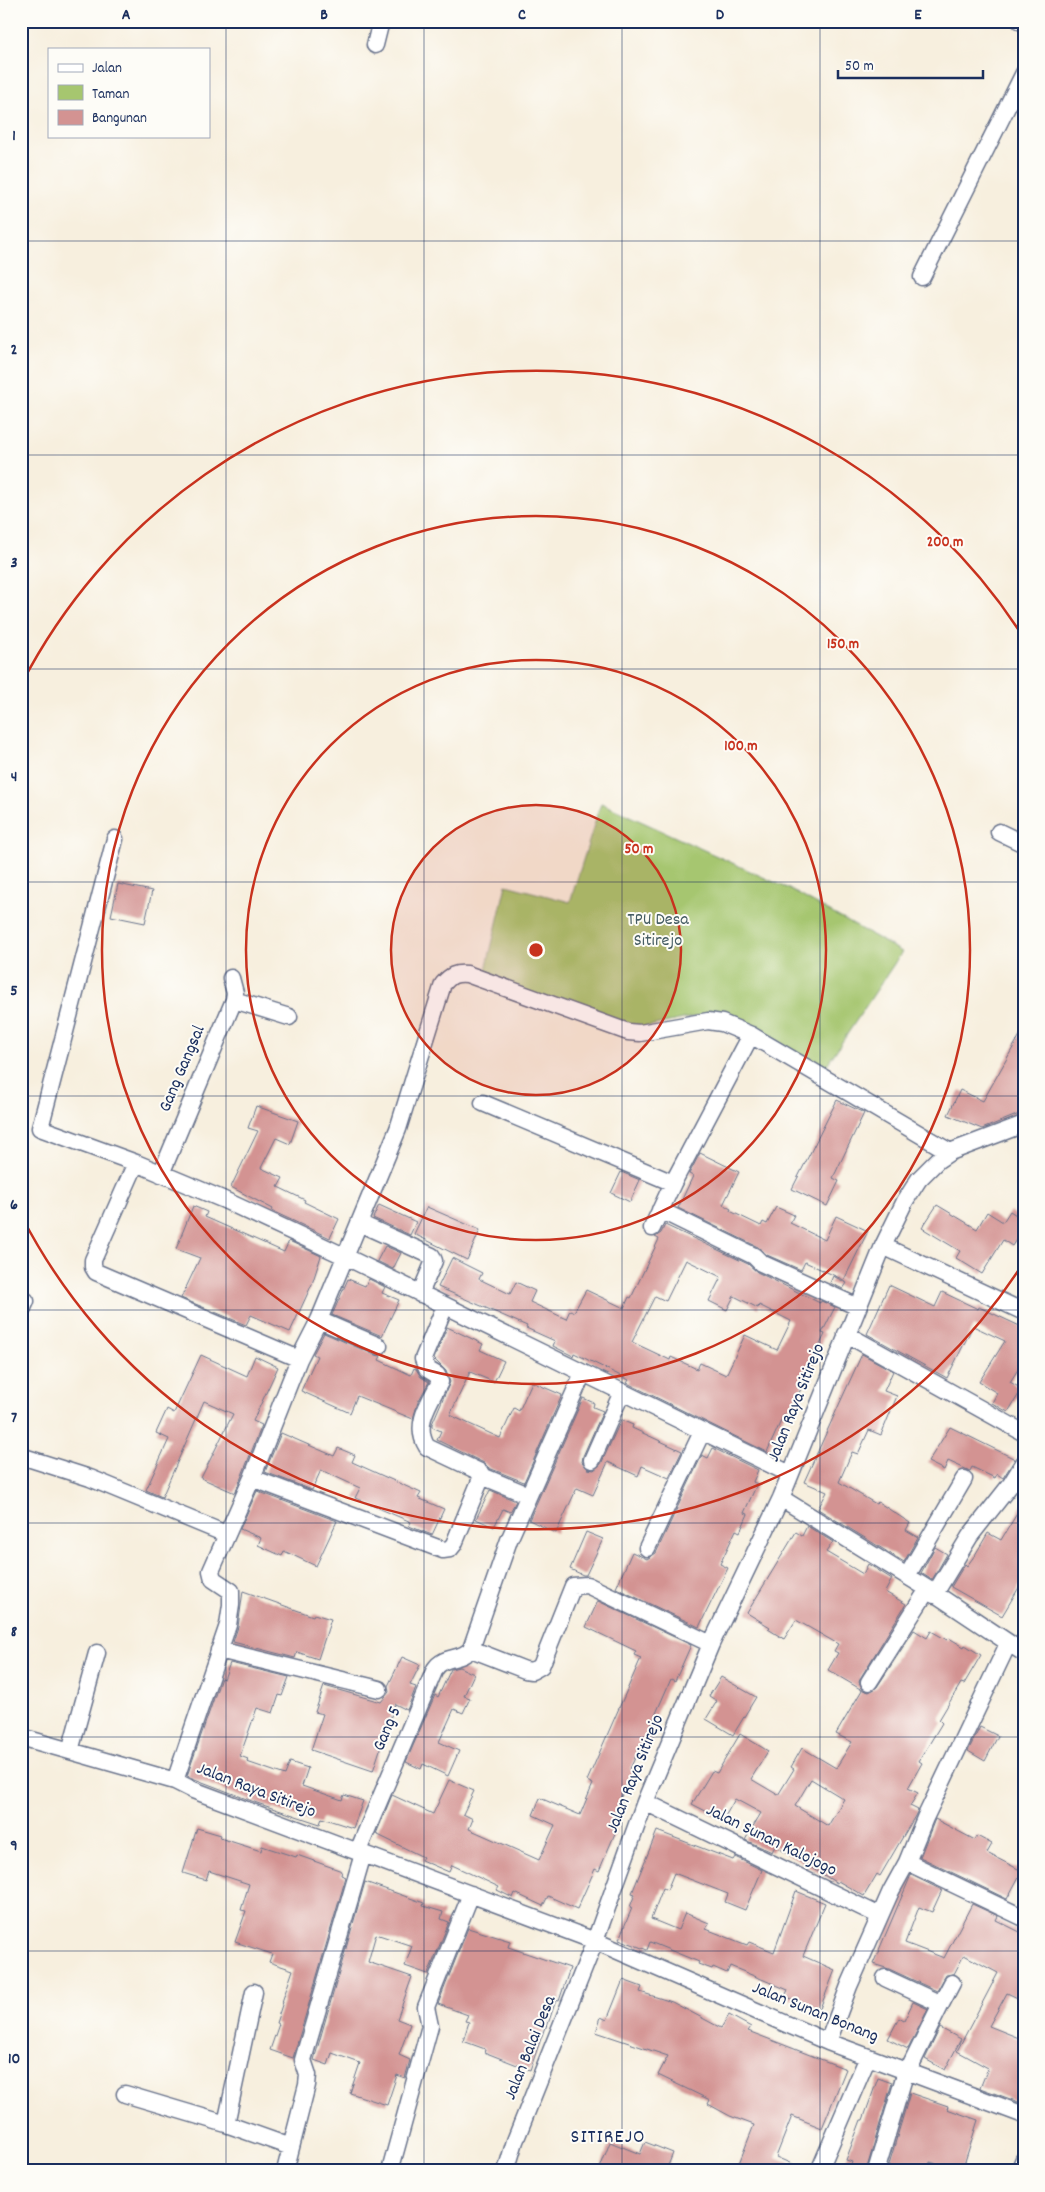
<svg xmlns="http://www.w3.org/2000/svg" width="1045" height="2192" font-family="Dekko,sans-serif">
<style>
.green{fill:#a6c66f;stroke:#607a66}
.building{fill:#d39392;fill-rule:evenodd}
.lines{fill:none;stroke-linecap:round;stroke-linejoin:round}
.minor-casing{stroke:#68728b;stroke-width:19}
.minor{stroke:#fff;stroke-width:16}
.grid{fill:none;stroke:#1b2f5e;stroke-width:1;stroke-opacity:0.55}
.ring{fill:none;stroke:#c8321e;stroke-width:2.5}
.labels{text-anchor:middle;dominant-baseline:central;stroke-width:4;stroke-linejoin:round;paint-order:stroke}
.park-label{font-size:18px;fill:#455c63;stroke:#fdfcf7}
.street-label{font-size:18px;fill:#1b2f5e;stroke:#fdfcf7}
.quarter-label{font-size:20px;letter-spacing:1px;fill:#1b2f5e;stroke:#fdfcf7}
.centre{fill:#c8321e;stroke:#fdfcf7;stroke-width:2.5}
.ring-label{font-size:15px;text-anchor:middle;font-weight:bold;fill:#c8321e;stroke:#fdfcf7;stroke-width:4;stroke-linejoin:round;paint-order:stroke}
.neatline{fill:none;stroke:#1b2f5e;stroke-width:2}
.grid-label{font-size:16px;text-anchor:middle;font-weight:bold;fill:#1b2f5e}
</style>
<rect width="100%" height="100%" fill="#fdfcf7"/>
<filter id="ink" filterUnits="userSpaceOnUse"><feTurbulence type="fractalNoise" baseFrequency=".02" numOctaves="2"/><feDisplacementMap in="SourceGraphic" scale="10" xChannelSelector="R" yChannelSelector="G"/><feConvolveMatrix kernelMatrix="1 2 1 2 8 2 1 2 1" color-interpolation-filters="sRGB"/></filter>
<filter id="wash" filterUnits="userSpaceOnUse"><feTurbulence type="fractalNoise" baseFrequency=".0096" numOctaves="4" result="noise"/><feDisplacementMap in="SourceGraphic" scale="20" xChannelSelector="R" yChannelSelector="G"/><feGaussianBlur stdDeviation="1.12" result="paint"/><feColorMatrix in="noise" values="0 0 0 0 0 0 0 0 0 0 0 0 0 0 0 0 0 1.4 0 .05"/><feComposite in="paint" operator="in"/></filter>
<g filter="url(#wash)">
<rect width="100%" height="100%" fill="#f7efde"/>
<path class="green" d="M601 803 787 888 902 952 824 1069 728 1013H713L640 1028 484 978 506 885 570 902Z"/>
<g id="blocks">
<path class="building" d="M118 884 152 891 145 923 111 916Z
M1024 1028V1112L982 1129 948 1115 960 1090 983 1101Z
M837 1100 864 1113 833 1178 839 1181 827 1206 792 1189Z
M256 1106 298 1121 290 1144 276 1138 261 1168 283 1178 278 1187 305 1200 304 1202 339 1219 330 1238 272 1211 273 1209 231 1187 258 1131 248 1128Z
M700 1153 739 1172 723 1205 731 1209 730 1211 761 1226 763 1222 767 1224 776 1207 794 1215 790 1223 825 1240 836 1216 868 1231 844 1280 805 1262 801 1270 767 1255 758 1247 678 1208 693 1176 689 1174Z
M621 1172 640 1180 630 1202 611 1193Z
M379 1205 416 1222 410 1235 373 1218Z
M937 1205 977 1229 987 1212 1003 1222 1010 1211 1024 1220V1227L1012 1246 1003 1240 982 1274 956 1258 960 1251 922 1228Z
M193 1206 207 1212 205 1217 284 1252 289 1241 321 1256 312 1284 290 1332 251 1315 246 1325 181 1298 200 1258 176 1249Z
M427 1207 480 1230 467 1260 414 1234Z
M665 1225 748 1264 757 1272 820 1303 821 1301 835 1307 822 1333 825 1334 818 1349 820 1350 799 1393H798L787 1415 784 1414 767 1452 627 1383 629 1380 574 1353 573 1356 553 1346 555 1341 526 1328 527 1326 438 1287 452 1258 482 1273 479 1279 510 1294 516 1282 535 1291 530 1302 566 1319 570 1310 574 1312 586 1290 624 1308 629 1297 631 1298 659 1239 655 1237 661 1233ZM686 1260 721 1277 709 1301 727 1310 734 1296 758 1308 759 1305 791 1321 777 1350 745 1335 726 1375 700 1363 697 1369 671 1357 670 1360 632 1342 655 1296 666 1301Z
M385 1246 401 1253 393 1269 377 1261Z
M833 1276 847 1283 843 1289 830 1283Z
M348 1279 365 1286 369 1279 385 1287 382 1293 399 1300 382 1336 332 1315Z
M889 1285 935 1307 942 1292 978 1309 979 1307 1024 1328V1360L1010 1382 1022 1389 1008 1412 992 1403 997 1393 979 1382 1005 1341 973 1326 947 1378 867 1334Z
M447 1327 483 1344 480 1350 504 1361 494 1382 470 1372 450 1415 500 1438 514 1408 519 1411 532 1382 562 1395 524 1482 489 1468 484 1463 437 1440 441 1431 432 1427V1424L450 1382 446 1371 434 1359Z
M324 1333 375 1355 381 1356 379 1360 411 1375 414 1368 416 1369 421 1377 429 1382 418 1402 413 1419 357 1396 350 1413 301 1391 317 1356 313 1354Z
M862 1354 893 1371 884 1391 897 1396 881 1435 869 1430 858 1454 852 1452 839 1482 876 1504 878 1502 910 1523 906 1530 918 1537 904 1562 818 1509 827 1492 804 1482Z
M201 1355 247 1376 255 1356 278 1367 253 1421 262 1425 235 1493 201 1478 233 1414 204 1401 162 1497 146 1490 169 1439 156 1433 167 1409 174 1413Z
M583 1398 594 1403 593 1407 603 1411 583 1456 582 1462 588 1469 594 1470 601 1464 621 1420 633 1425 632 1428 682 1451 669 1478 642 1466 638 1476 608 1462 593 1495 577 1488 556 1533 529 1520Z
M950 1427 1015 1459 1003 1478 997 1474 995 1478 972 1467 970 1471 948 1461 944 1470 928 1462Z
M281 1433 334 1456 338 1448 355 1455 352 1462 421 1493 418 1498 444 1509 432 1535 409 1526 411 1522 355 1498 360 1488 321 1470 312 1490 265 1472Z
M713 1448 758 1470 753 1482 757 1484 744 1513 748 1514 740 1532 736 1530 720 1564 728 1568 699 1627 616 1588 632 1552 647 1559 656 1553 702 1455 708 1458Z
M490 1490 516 1501 510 1512 503 1509 494 1527 476 1519Z
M257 1491 337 1521 316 1566 284 1551 282 1556 258 1545 261 1538 240 1529Z
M1024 1502V1579L1002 1616 951 1587 965 1564 967 1566 975 1555 988 1533 1001 1540Z
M807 1526 833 1542 826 1552 863 1574 868 1564 892 1579 885 1592 906 1604 861 1677 859 1682 863 1690 869 1692 877 1687 914 1630 927 1638 931 1631 947 1640 949 1638 964 1647 965 1645 981 1655 964 1684 961 1683 939 1720 942 1723 919 1761 922 1763 908 1788 918 1793 910 1806 918 1810 915 1816 880 1876 877 1874 864 1896 838 1881 837 1883 775 1846 772 1852 745 1840 761 1813 735 1799 723 1820 692 1804 712 1771 717 1773 740 1734 768 1751 751 1779 778 1795 794 1769 791 1767 802 1748 836 1768 852 1742 836 1734 862 1690 828 1670 838 1653 834 1651 838 1644 796 1620 784 1639 768 1629 770 1627 747 1613 796 1532 802 1536ZM811 1779 844 1799 828 1826 795 1806Z
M586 1532 603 1539 586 1575H583L570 1569Z
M935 1547 947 1554 932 1580 921 1573Z
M243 1591 313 1616 314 1614 331 1619 318 1659 297 1652 295 1658 233 1642 238 1627Z
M598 1601 691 1645 675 1681 671 1679 650 1727 656 1730 649 1745 642 1742 630 1769 633 1771 619 1801 625 1803 613 1830 616 1831 599 1871 595 1869 577 1909 548 1896 543 1906 515 1893 513 1898 497 1890 499 1887 452 1865 449 1872 421 1860 423 1857 376 1834 392 1795 433 1814 449 1780 474 1791 463 1814 473 1819 469 1829 539 1860 555 1825 533 1815 540 1798 580 1815 593 1784 587 1781 641 1658 634 1655 636 1651 586 1627Z
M402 1657 420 1665 410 1685 416 1687 407 1710 395 1704 373 1771 311 1750 323 1714 315 1712 324 1686 381 1702 389 1692 388 1686Z
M230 1663 289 1677 282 1696 279 1695 273 1713 257 1708 240 1756 248 1759 247 1762 285 1775 290 1762 308 1768 302 1786 342 1800 344 1795 363 1801 353 1828 322 1818 320 1824 257 1803 187 1776 221 1678 224 1679Z
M459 1667 474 1674 464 1696 470 1698 463 1713 454 1709 439 1742 459 1751 448 1776 423 1764 421 1769 406 1762 435 1695 438 1697 451 1669Z
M721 1677 756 1697 733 1735 706 1719 717 1701 709 1696Z
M980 1727 998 1736 985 1761 968 1751Z
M935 1819 975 1840 977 1836 992 1844 987 1853 1022 1871 1007 1899 920 1857Z
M197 1828 221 1835 220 1838 261 1851 262 1846 296 1857 297 1855 342 1871 341 1875 346 1877 293 2058 270 2050 279 2024 276 2023 283 2002H282L293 1970 269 1962 272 1954 235 1942 246 1911 241 1910 249 1884 209 1871 206 1880 183 1873Z
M657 1831 733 1860 735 1857 762 1870 745 1910 725 1902 728 1894 674 1873 667 1890 663 1888 651 1919 678 1930 685 1913 709 1923 706 1929 747 1945 749 1942 774 1952 796 1891 825 1903 803 1956 835 1970 819 2011 785 1996 788 1990 730 1966 727 1973 713 1967 712 1969 698 1964 699 1962 650 1942 647 1950 619 1939 632 1908 630 1907 635 1894 632 1893Z
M911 1875 942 1890 932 1912 919 1907 905 1943 944 1958 972 1904 998 1916 996 1920 1024 1934V2001L1007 1993 989 2026 1024 2040V2104L980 2088 988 2068 957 2051 998 1973 964 1955 954 1974 946 1975 937 1991 889 1969 873 1964Z
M365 1882 424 1903 423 1906 443 1912 441 1919 449 1922 428 1974 405 1966 412 1946 376 1934 368 1962 412 1977 397 2019 410 2024 399 2055 410 2060 405 2078 397 2075 387 2105 350 2093 360 2063 332 2053 328 2065 314 2060Z
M468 1928 510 1941 508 1947 570 1968 559 2001 556 2000 547 2027H545L530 2070 484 2052 485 2049 463 2041 469 2022 465 2021 468 2015 438 2004Z
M623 1980 642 1987 640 1992 672 2002 721 2028 729 2015 751 2027 748 2031 846 2069 822 2128 792 2116 776 2157 808 2171H736L754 2125 730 2116 708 2104 710 2100 658 2075 668 2056 596 2032 601 2017 607 2020Z
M913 2002 928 2009 908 2049 888 2039 899 2018 904 2021Z
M940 2028 961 2039 945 2070 925 2059Z
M878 2078 892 2083 866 2171H849L852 2162 846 2160 861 2120H863Z
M910 2093 948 2106 947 2109 978 2120 962 2171 930 2162 929 2171H887Z
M610 2142 640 2154 645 2142 673 2153 666 2171H599Z"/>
</g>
</g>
<g filter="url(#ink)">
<use href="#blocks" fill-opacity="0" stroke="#68728b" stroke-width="1"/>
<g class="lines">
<defs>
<path id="minor" d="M1020 21 1024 23
M375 45 381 21
M922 277 1024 73
M999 832 1024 844
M115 839 40 1128 136 1163 222 1199 344 1256 790 1474
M234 1000 289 1017
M483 1103 673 1183 652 1228
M136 1163 93 1260V1267L96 1272 299 1359
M161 1174 234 1000 235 993 231 978
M673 1183 751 1035
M660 1210 754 1256 761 1263 858 1307
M359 1223 432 1256 434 1261 420 1294
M883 1246 1024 1312
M445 1306 423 1359 427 1369 437 1375 440 1382C429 1403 413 1425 427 1447L480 1472 482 1476
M21 1312 26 1301
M319 1320 379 1346
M846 1334 1024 1433
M21 1456 90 1478 226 1534
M592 1460 622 1392
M252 1478 443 1550 450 1549 454 1544 482 1476 528 1495
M781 1498 928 1589 1024 1653
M647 1548 702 1432
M907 1576 964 1479
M934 1595 970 1536 1011 1484 1024 1463
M471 1649 525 1670 532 1671 541 1666 573 1586 587 1585 711 1644
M219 1650 379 1689
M869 1682 928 1589
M21 1737 175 1781 193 1790 595 1941 645 1802 711 1644 781 1498 883 1246 905 1201 919 1179 938 1160 950 1152 1024 1124
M70 1751 97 1653
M175 1781 228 1625 231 1605V1591L213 1579 211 1571 252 1478 299 1359 319 1320 398 1129 443 984C451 975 455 973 467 974L628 1032 640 1033 708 1021 722 1023 751 1035 950 1152
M645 1802 880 1916
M358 1851 435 1669C444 1655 461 1661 471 1649L509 1540 583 1373
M907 1862 1024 1918
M885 1978 941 2004 908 2071
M941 2004 952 1983
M828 2042 849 1986 891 1891 907 1862 925 1818 1008 1644
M125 2094 226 2124 291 2147
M226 2124 254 1992
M285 2171 307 2085 308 2075 303 2060 363 1854
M390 2171 430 2026 426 2007 471 1894
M506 2171 515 2141 595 1941 828 2042 1024 2115
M819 2171 868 2057
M876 2171 906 2071
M1019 2171 1024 2159"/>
</defs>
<use href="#minor" class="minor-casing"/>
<use href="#minor" class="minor"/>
</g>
</g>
<path class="grid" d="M226 21V2171M424 21V2171M622 21V2171M820 21V2171M21 241H1024M21 455H1024M21 669H1024M21 882H1024M21 1096H1024M21 1310H1024M21 1523H1024M21 1737H1024M21 1951H1024"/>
<circle cx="536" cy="950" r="145" fill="#c8321e" fill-opacity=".12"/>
<g class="ring">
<circle cx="536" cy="950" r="145"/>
<circle cx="536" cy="950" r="290"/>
<circle cx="536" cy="950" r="434"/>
<path d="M1022 1265A579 579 0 0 1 22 1217M22 683A579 579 0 0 1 1022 635"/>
</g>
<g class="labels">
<g class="park-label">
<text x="658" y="920">TPU Desa<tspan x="658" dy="21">Sitirejo</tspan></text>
</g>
<g class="street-label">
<text transform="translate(183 1069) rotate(-67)">Gang Gangsal</text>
<text transform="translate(797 1403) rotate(-68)">Jalan Raya Sitirejo</text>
<text transform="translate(388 1729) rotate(-67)">Gang 5</text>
<text transform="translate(636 1774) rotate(-68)">Jalan Raya Sitirejo</text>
<text transform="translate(256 1791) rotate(21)">Jalan Raya Sitirejo</text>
<text transform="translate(771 1841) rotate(26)">Jalan Sunan Kalojogo</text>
<text transform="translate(815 2013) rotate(22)">Jalan Sunan Bonang</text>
<text transform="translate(531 2048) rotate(-68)">Jalan Balai Desa</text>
</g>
<g class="quarter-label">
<text x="608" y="2138">SITIREJO</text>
</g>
</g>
<circle cx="536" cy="950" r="8" class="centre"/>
<g class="ring-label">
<text x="945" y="546">200 m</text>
<text x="843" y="648">150 m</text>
<text x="741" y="750">100 m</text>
<text x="639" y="853">50 m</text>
</g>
<rect width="1045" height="2192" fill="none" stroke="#fdfcf7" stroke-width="55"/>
<rect x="48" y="48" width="162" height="90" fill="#fdfcf7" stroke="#a3aaba"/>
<rect x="58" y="64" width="25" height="8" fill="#ffffff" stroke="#a3aaba"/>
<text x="92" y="72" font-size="15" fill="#1b2f5e">Jalan</text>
<rect x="58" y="85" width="25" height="15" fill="#a6c66f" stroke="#a3aaba"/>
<text x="92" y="98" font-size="15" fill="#1b2f5e">Taman</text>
<rect x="58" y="110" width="25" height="15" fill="#d39392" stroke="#a3aaba"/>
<text x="92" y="122" font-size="15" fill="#1b2f5e">Bangunan</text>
<path d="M838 70v8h145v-8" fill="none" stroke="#1b2f5e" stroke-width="2.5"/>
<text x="845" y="70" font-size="15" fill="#1b2f5e" stroke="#fdfcf7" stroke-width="4" paint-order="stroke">50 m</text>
<rect x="28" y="28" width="990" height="2136" class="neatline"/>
<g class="grid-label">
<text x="126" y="19">A</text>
<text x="324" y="19">B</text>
<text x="522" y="19">C</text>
<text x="720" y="19">D</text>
<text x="918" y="19">E</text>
<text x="14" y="140">1</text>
<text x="14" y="354">2</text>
<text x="14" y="567">3</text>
<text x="14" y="781">4</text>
<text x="14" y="995">5</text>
<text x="14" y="1209">6</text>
<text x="14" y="1422">7</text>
<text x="14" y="1636">8</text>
<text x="14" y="1850">9</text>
<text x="14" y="2063">10</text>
</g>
</svg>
